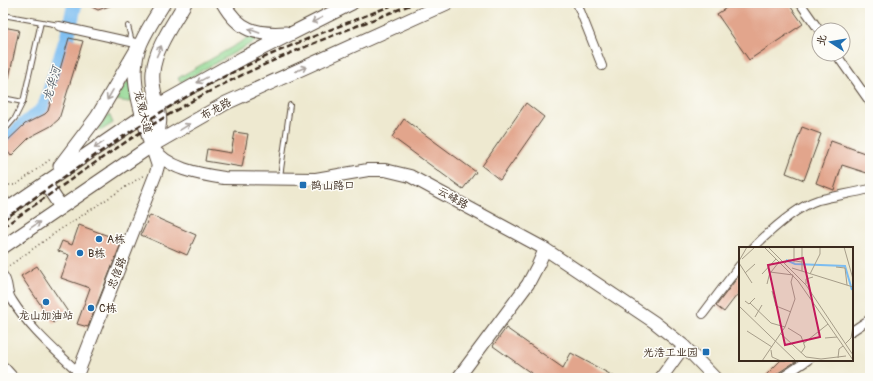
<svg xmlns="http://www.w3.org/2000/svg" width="873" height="381" font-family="Pangolin,'LXGW WenKai TC',sans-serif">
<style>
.green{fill:#90d791;stroke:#668058}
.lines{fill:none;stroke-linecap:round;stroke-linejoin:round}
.river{stroke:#7cbdf1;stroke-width:15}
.building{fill:#e2a58c}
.lane-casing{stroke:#564739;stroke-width:6}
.street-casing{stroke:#564739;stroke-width:10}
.secondary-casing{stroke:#564739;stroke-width:14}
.primary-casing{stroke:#564739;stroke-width:15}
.path{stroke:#564739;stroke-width:1.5;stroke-dasharray:1 3;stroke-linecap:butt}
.lane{stroke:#fff;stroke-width:4}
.street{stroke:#fff;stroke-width:8}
.secondary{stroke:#fff;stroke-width:12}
.primary{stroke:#fff;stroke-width:13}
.rail{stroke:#3b2a1e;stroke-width:2.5;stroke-dasharray:6 3;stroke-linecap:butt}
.oneway{stroke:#a79f9a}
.poi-dot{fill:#1f6fb2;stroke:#fdfcf7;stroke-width:1.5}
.labels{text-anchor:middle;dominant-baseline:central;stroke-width:3;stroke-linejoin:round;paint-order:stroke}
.street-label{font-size:11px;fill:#3b2a1e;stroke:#fdfcf7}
.poi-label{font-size:11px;fill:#3b2a1e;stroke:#fdfcf7;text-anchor:start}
.water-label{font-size:12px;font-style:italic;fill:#525d68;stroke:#fdfcf7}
.inset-river{fill:none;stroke:#7cbdf1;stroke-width:2}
.inset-road{fill:none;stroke:#a69d89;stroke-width:1}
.view{fill:#c2185b;fill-opacity:0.15;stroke:#c2185b;stroke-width:2}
.inset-edge{fill:none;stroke:#3b2a1e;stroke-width:2}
</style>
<rect width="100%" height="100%" fill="#fdfcf7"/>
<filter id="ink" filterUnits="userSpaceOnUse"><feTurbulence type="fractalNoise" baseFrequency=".025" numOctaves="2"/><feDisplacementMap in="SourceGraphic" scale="8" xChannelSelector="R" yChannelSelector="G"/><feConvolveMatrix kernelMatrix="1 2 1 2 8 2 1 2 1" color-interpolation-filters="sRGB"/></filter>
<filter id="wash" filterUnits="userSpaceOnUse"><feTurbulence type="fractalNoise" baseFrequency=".012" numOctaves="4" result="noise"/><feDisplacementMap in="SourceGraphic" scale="16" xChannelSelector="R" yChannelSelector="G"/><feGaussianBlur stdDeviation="0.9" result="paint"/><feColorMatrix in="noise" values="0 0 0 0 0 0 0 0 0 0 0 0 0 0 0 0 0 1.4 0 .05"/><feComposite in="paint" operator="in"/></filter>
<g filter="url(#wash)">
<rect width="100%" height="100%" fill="#eee9d0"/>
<path class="green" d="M255 34 263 37 181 82 178 78Z
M130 78 134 100 129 102 116 100Z
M109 114 113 123 100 131 98 129Z"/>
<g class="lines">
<path class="river" d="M3 148 21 127 44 109 68 34 75 3"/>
</g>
<g id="blocks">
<path class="building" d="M84 3H115V4L98 10Z
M734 3H788L803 24 749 60 717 14Z
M3 27 19 30 9 78 3 77Z
M69 38 83 41 59 119 51 126 30 137 11 156 3 145 25 124 45 114 48 111Z
M526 103 544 117 500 180 482 166Z
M404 119 476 172 463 189 392 137Z
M802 127 821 134 804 180 786 173Z
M235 132 248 134 242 167 205 161 207 149 231 153Z
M831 141 870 155V174L842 165 834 190 816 183Z
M150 215 196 235 187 255 141 235Z
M79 225 122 241 88 327 77 324 90 288 61 278 69 255 58 251 62 241 72 245Z
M37 266 68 312 53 323 21 276Z
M740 274V291L724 312 716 306Z
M506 328 563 368 571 353 617 378H538L493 346Z
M781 360H798L778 373 775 378H763Z"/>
</g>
</g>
<g filter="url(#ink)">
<use href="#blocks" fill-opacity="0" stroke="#564739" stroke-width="1"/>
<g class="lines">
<defs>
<path id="lane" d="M3 15 59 25
M128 26 132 42
M3 98 23 102
M3 132 15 118 23 102 41 22
M280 177 290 105
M3 194 10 204"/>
<path id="street" d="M577 3 602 66
M800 3 819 30
M59 26 140 44
M836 54 870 102
M753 248C769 232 796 207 818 200 835 196 853 193 870 189
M3 275C10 283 6 292 12 300 30 329 54 349 78 372
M703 314 740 265
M852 331 870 319
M781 378 808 360"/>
<path id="secondary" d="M151 146C167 169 198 174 224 178L316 179 368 170H385L410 176 545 249 654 322 684 346 715 378
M3 368 12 378
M76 378 156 173 158 166 153 151
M458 378 528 284 538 265 545 249
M661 378 684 346"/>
<path id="primary" d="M223 3C239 31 256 35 286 33
M151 146C171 116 150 101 153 72 155 48 173 24 185 3
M151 146C143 114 126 76 141 43 147 29 156 16 164 3
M60 166 97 117 140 44
M45 183 61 207
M3 212 159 105 243 58 352 3
M3 247 151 146 226 103 447 3"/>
</defs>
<use href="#lane" class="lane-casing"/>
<use href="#street" class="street-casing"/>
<use href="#secondary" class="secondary-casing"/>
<use href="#primary" class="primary-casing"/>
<path class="path" d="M9 185H16L52 158
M6 268 58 231 144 175"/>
<use href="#lane" class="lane"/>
<use href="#street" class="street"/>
<use href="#secondary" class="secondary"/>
<use href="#primary" class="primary"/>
<path class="rail" d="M3 220C66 176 128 130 195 92 260 56 329 30 398 3
M3 227C67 183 131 135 199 97 269 59 342 32 415 3"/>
</g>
<defs><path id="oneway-shaft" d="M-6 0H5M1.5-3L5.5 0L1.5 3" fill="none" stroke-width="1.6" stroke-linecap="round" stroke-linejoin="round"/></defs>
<g class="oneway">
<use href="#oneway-shaft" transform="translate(317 20) rotate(154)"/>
<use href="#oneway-shaft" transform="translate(254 31) rotate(-160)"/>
<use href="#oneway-shaft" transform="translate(159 51) rotate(-66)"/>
<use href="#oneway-shaft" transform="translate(301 69) rotate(-24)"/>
<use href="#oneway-shaft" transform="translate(202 80) rotate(151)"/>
<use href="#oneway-shaft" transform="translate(110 95) rotate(120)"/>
<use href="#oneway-shaft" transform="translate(185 127) rotate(-32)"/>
<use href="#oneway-shaft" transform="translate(99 145) rotate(146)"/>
<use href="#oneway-shaft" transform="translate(35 225) rotate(-34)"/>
</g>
</g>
<g class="poi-dot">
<rect x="299" y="181" width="8" height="8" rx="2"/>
<circle cx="99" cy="239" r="4"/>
<circle cx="80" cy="253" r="4"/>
<circle cx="46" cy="302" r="4"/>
<circle cx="91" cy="308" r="4"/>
<rect x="702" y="348" width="8" height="8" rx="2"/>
</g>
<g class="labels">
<g class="street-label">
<text transform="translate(216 109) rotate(-29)">布龙路</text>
<text transform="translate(143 112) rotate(76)">龙观大道</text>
<text transform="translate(453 198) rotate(29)">云峰路</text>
<text transform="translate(117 273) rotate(-69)">忠信路</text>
</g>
<g class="poi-label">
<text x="311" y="185">鹊山路口</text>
<text x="107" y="239">A栋</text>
<text x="88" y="253">B栋</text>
<text x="99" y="308">C栋</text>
<text x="46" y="315" text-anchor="middle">龙山加油站</text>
<text x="698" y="352" text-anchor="end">光浩工业园</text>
</g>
<g class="water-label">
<text transform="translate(52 84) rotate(-74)">龙华河</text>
</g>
</g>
<g transform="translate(739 247)">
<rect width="114" height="114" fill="#eee9d0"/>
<path class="inset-river" d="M47 13 56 17 106 19 113 43"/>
<path class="inset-road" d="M25 0 59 34 114 113M29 0 67 38 114 108M55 0V15M63 0V24M105 0 114 32M3 12 16 0M0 14 8 0M0 16 13 36M46 16 49 13 63 15M97 20 106 21 108 38M53 21 114 40M32 25 40 15M6 26 16 17M23 27 37 12M71 27 81 7V0M67 37V32L74 30M33 44 37 59 52 65M6 54 10 57 16 51M11 56 32 76 46 80M0 59 57 114M16 70 23 58M49 81 62 89 66 100 62 106M8 84 33 100M41 86 67 110 82 112 107 109M86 91 98 90M65 96 89 77M106 97 112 91 114 79M32 103 33 110 42 114M99 111 100 102 104 99M23 114 46 80 56 52 52 35 54 28 31 25 28 37"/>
<path class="view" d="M64 11 81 90 46 98 29 18Z"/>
<rect width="114" height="114" class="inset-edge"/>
</g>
<rect width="873" height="381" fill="none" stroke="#fdfcf7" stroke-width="16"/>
<g transform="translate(831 42) rotate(282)"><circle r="19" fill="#fdfcf7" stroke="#afa8a0"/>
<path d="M0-3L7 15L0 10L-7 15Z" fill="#1f6fb2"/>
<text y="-6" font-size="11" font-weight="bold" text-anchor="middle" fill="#3b2a1e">北</text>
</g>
</svg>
